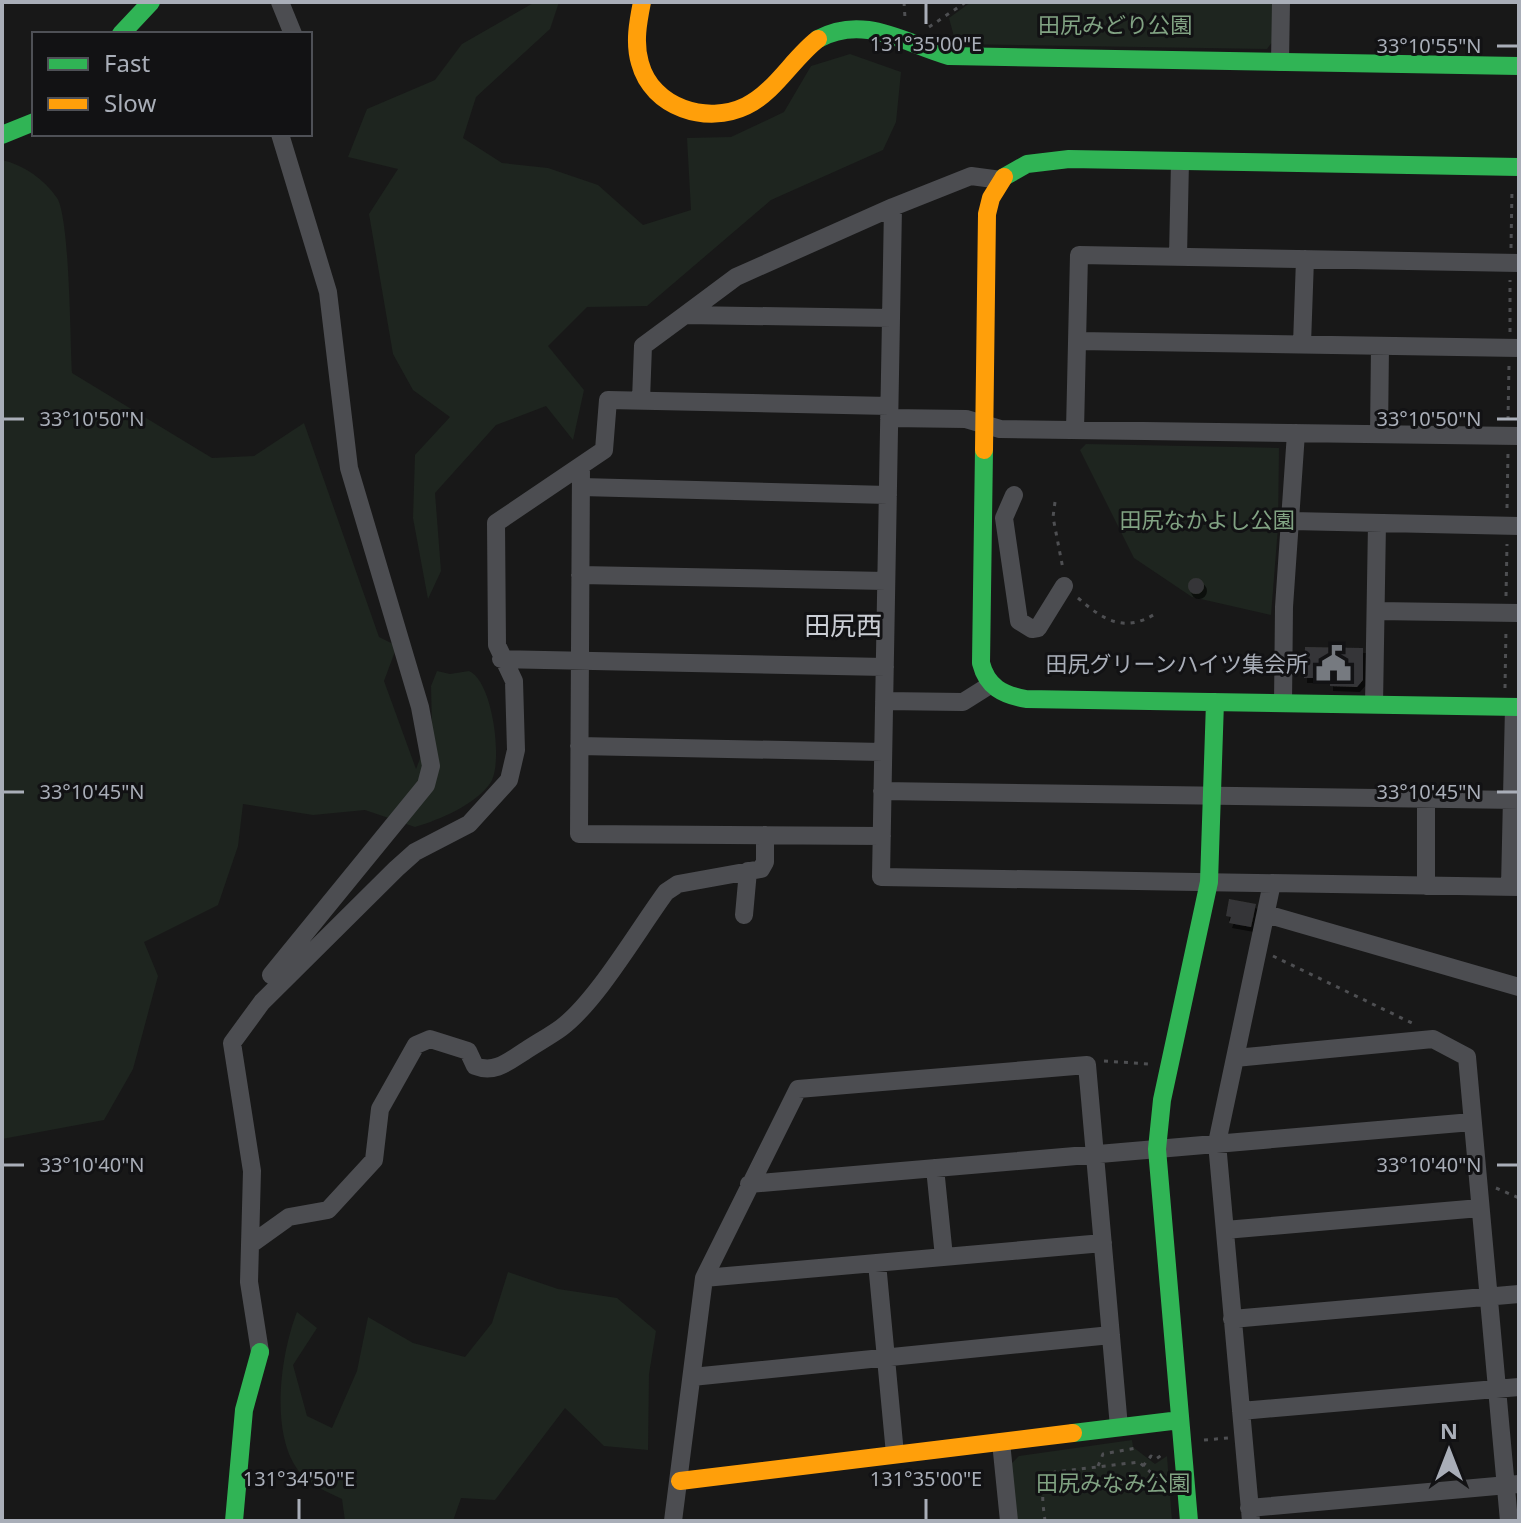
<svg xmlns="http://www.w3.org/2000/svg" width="1521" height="1523" font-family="'Noto Sans','Noto Sans JP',sans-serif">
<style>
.green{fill:#1e251f}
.building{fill:#363637;filter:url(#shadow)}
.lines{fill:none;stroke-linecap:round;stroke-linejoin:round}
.path{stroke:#4e4f52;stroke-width:3;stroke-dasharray:4 6;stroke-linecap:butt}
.street{stroke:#4c4d51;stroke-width:18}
.fast{stroke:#30b455;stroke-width:18}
.slow{stroke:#ff9f0a;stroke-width:18}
.ticks{fill:none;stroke:#a9aeb8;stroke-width:3}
.labels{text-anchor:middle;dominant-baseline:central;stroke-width:6;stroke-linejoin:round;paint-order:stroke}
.park-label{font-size:22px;fill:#81a383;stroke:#121214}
.poi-label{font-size:22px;fill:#a9aeb8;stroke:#121214;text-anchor:end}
.quarter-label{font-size:26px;fill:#cacdd4;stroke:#121214}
.ticks-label{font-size:20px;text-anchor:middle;fill:#a9aeb8;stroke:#121214;stroke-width:6;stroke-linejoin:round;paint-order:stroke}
</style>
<defs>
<filter id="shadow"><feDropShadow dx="3" dy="5" stdDeviation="0" flood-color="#0009"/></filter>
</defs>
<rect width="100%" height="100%" fill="#181818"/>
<path class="green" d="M535 2H559L550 29 476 97 463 138 502 163 548 168 598 185 643 225 691 210 687 138 731 137 784 112 811 66 850 54 901 72 896 122 883 150 771 200 647 306 587 307 548 346 584 390 573 440 546 406 496 425 435 493 441 571 428 599 413 518 415 455 450 417 413 390 393 354 369 214 398 169 348 157 367 109 435 80 462 44Z
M971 2H1274L1273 41 1267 49 956 44 949 18Z
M2 160C24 165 44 179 57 198 70 218 70 342 72 373L212 458 254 456 304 423 379 637 397 646 384 681 416 769 432 728 431 686 437 671 450 674 469 671C493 681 503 762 491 782 477 804 439 820 415 827L365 810 313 815 243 804 238 846 218 905 144 942 158 976 133 1069 104 1120 2 1139Z
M1086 444 1279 448 1278 527 1271 615 1192 597 1134 558 1080 450Z
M508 1272 558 1289 617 1298 656 1331 649 1374 648 1450 604 1446 565 1408 495 1500 461 1498 453 1521H345L342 1499C330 1493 314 1487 304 1477 268 1442 280 1355 297 1312L317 1328 293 1365 307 1416 332 1428 357 1371 368 1317 413 1343 465 1357 492 1323Z
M1132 1440 1133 1447 1155 1464 1167 1456 1172 1521H1016L1011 1464 1019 1456Z"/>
<path class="building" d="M1188 586a8 8 0 1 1 16 0a8 8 0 1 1-16 0Z
M1305 647 1363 648V680L1357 687 1330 686V678H1304Z
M1229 899 1256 904 1251 927 1229 923 1231 917 1226 916Z"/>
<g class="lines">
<path class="path" d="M904 2 905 18
M929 27 966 2
M1511 248 1512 188
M1510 332V280
M1508 420 1509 364
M1055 502 1053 517 1063 569
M1507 508 1508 452
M1506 596 1507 544
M1078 598C1103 620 1124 633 1155 614
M1505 688 1506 628
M1273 956 1414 1024
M1104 1061 1149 1064
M1496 1188 1519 1198
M1204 1440 1228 1438
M1098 1466 1103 1454 1136 1448
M1143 1466 1151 1456 1156 1459 1163 1454
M1045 1521C1043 1502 1038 1485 1055 1472L1139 1462 1157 1478"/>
<path class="street" d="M280 2 293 34
M1280 62 1281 2
M893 207 881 877 1519 887
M1178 257 1180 161
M685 315 736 277 893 207 971 176 1001 180
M1078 341 1519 348
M1302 344 1305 259
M641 400 643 346 685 315 891 318
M889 418 966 419 1000 429 1519 436
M1075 430 1079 255 1519 263
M1379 434 1380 346
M581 468 579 834 882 836
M581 487 888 495
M1014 495 1004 518 1019 621 1032 629 1038 628 1064 586
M1292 521 1519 526
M580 575 886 581
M1376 611 1519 613
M501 659 885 667
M884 701 963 702 990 685
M1283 703 1284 607 1296 433
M1374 704 1377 523
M579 746 883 752
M882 791 1519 800
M1426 886V799
M1510 887 1514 707
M1266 914 1519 987
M744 915 748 871
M271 975 426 785 431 766 420 707 349 468 328 292 280 134
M1235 1058 1433 1039 1467 1057 1509 1521
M935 1168 944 1257
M749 1184 1472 1122
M1225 1230 1480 1208
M250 1245 289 1217 328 1210 374 1160 380 1109 416 1045 430 1039 468 1051 475 1066C495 1074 509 1061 525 1051 537 1043 550 1036 561 1028 597 1001 638 930 666 892L678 884 761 869 765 862V835
M877 1263 895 1454
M704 1278 1103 1243
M1232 1319 1519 1294
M260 1352 249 1282 252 1171 232 1043 262 1002 396 869 415 852 469 824 509 780 516 750 514 681 497 645 496 523 604 450 608 400 889 406
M692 1377 1111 1335
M1241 1411 1519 1387
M1001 1442 1009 1521
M1249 1508 1519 1484
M673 1521 704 1278 798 1089 1087 1065 1119 1427
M1251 1521 1217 1143 1272 883"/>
<path class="fast" d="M121 34 151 2
M818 39C864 14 904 43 949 56L1519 66
M2 135 34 122
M1004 177 1027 164 1069 159 1519 167
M984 450 981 663C987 687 1003 695 1026 699L1519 707
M1073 1433 1180 1420
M234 1521 244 1410 260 1352
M1189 1521 1157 1149 1162 1100 1209 882 1215 702"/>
<path class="slow" d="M642 2C638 22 634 43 640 63 652 108 707 125 746 106 775 92 793 58 818 39
M984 450 987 214 991 198 1004 177
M680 1481 1073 1433"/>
</g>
<path class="ticks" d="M926 4V24M1497 46H1517M4 419H24M1497 419H1517M4 792H24M1497 792H1517M4 1165H24M1497 1165H1517M299 1499V1519M926 1499V1519"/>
<defs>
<symbol id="civic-bare" viewBox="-9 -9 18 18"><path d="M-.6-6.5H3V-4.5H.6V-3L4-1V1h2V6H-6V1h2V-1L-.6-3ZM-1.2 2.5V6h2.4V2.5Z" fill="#767a80" stroke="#121214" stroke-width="2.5" paint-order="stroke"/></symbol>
</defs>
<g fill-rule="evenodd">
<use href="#civic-bare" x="1308" y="638" width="51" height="51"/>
</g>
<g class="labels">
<g class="park-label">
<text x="1115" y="24">田尻みどり公園</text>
<text x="1207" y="519">田尻なかよし公園</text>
<text x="1113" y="1482">田尻みなみ公園</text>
</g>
<g class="poi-label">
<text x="1308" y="663">田尻グリーンハイツ集会所</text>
</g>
<g class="quarter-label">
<text x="843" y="625">田尻西</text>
</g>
</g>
<g class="ticks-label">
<text x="926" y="51">131°35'00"E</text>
<text x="1429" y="53">33°10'55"N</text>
<text x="92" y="426">33°10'50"N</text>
<text x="1429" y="426">33°10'50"N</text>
<text x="92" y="799">33°10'45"N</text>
<text x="1429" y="799">33°10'45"N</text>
<text x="92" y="1172">33°10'40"N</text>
<text x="1429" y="1172">33°10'40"N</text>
<text x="299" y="1486">131°34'50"E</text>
<text x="926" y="1486">131°35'00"E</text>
</g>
<rect width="1521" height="1523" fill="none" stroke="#a9aeb8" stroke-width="8"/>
<rect x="32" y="32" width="280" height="104" fill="#121214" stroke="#4e5056" stroke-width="2"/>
<rect x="48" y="58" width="40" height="12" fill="#30b455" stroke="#4e5056" stroke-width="2"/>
<text x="104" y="72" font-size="24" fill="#a9aeb8">Fast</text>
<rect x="48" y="98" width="40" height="12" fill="#ff9f0a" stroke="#4e5056" stroke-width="2"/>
<text x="104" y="112" font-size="24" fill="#a9aeb8">Slow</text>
<g transform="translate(1449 1451)" stroke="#121214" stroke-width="6" paint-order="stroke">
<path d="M0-6L14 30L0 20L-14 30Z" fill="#a9aeb8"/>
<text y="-12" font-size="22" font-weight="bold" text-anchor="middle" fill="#a9aeb8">N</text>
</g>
</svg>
